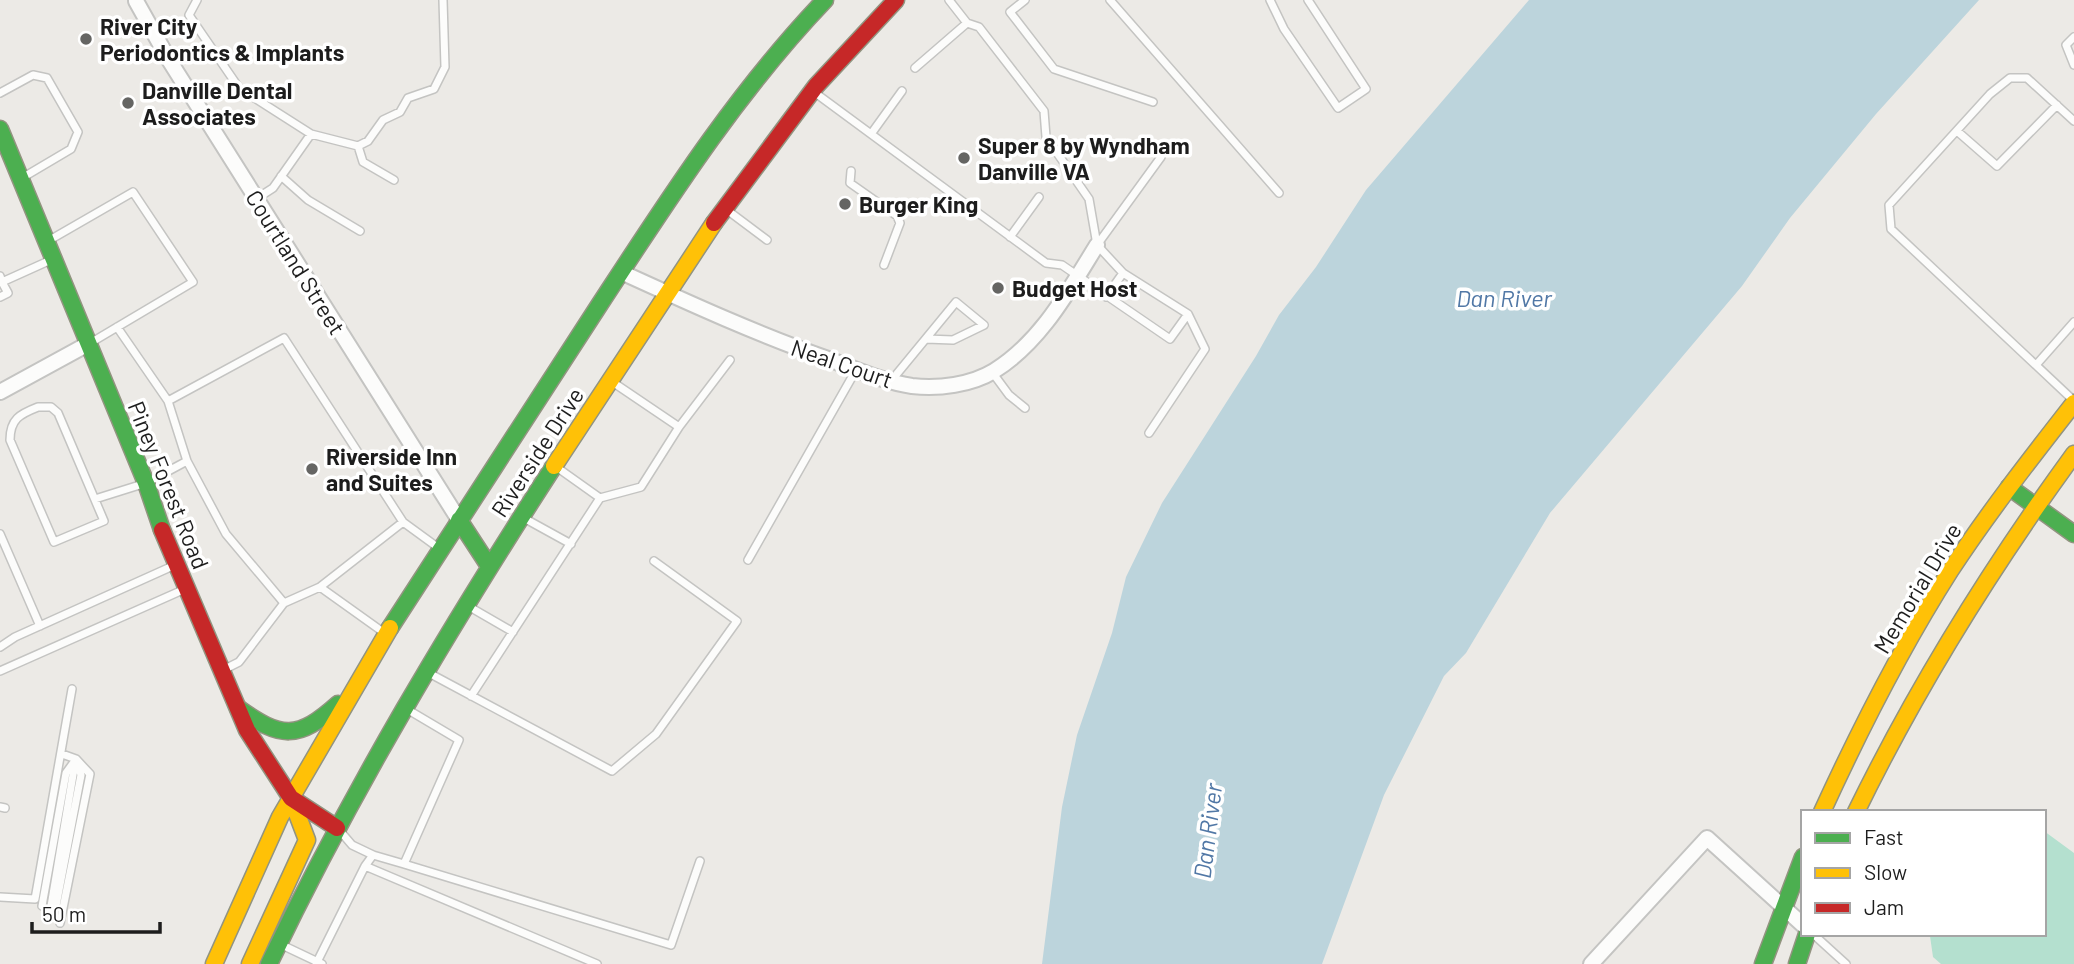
<svg xmlns="http://www.w3.org/2000/svg" width="2074" height="964" font-family="Barlow,sans-serif">
<style>
.pitch{fill:#b4e0cf}
.water{fill:#bcd4dc}
.lines{fill:none;stroke-linecap:round;stroke-linejoin:round}
.lane-casing{stroke:#c4c4c2;stroke-width:10}
.street-casing{stroke:#c4c4c2;stroke-width:18}
.fast-casing{stroke:#929480;stroke-width:19}
.slow-casing{stroke:#929480;stroke-width:19}
.jam-casing{stroke:#929480;stroke-width:19}
.lane{stroke:#fcfcfb;stroke-width:7}
.street{stroke:#fcfcfb;stroke-width:14}
.fast{stroke:#4caf50;stroke-width:16}
.slow{stroke:#ffc107;stroke-width:16}
.jam{stroke:#c62828;stroke-width:16}
.poi-dot{fill:#656563;stroke:#fff;stroke-width:2.5}
.labels{text-anchor:middle;dominant-baseline:central;stroke-width:7;stroke-linejoin:round;paint-order:stroke}
.poi-label{font-size:23px;font-weight:bold;fill:#1d1d1d;stroke:#fff;text-anchor:start}
.street-label{font-size:23px;fill:#1d1d1d;stroke:#fff}
.water-label{font-size:24px;font-style:italic;fill:#5178a6;stroke:#fff}
</style>
<rect width="100%" height="100%" fill="#eceae6"/>
<path class="pitch" d="M2044 831 2074 853V964H1941L1933 957 1930 936 1933 934H2044Z"/>
<path class="water" d="M1529 0H1979L1876 114 1790 218 1742 286 1550 513 1466 653 1444 676 1384 795 1322 964H1042L1062 807 1077 735 1112 633 1126 577 1162 503 1256 356 1279 315 1316 267 1366 190Z"/>
<g class="lines">
<defs>
<path id="lane" d="M197 0 189 15 239 88 311 134 358 146 363 162 394 180
M949 0 967 23 979 27 1044 111 1046 137 1089 199 1097 245 1123 273 1188 314 1205 349 1149 433
M1025 0 1010 12 1054 69 1153 102
M1110 0 1279 193
M1270 0 1284 29 1338 108 1366 89 1308 0
M2074 37 2066 45 2074 65
M915 68 967 23
M814 92 1046 263 1062 265 1170 339 1188 314
M0 93 33 75 47 78 78 132 71 149 22 178
M1957 131 1997 166 2057 105
M871 134 902 91
M358 146 368 141 383 120 400 112 408 98 434 89 445 67 443 0
M851 171 850 183 897 216 900 223 884 265
M281 176 308 200 360 231
M256 199 273 188 311 134
M727 210 767 240
M1010 237 1039 197
M48 241 133 192 193 282 92 342
M1097 245 1161 157
M0 276 2 282 53 259
M0 297 8 293 2 282
M1106 297 1123 273
M117 327 168 401
M2036 365 2074 322
M992 372 1009 395 1025 408
M611 381 679 427
M891 381 956 302 984 325 953 340 926 339
M2073 400 1891 229 1889 205 1990 94 2010 78H2027L2074 121
M38 407H51L58 413 104 521 54 542 10 440C10 419 20 414 38 407Z
M187 461 226 534 284 603
M555 466 600 498
M95 499 146 483 187 461 168 401 284 338 403 522 440 549
M522 517 571 544
M0 534 40 626
M748 560 856 370
M320 587 403 522
M468 606 513 632
M0 647 15 637 175 565
M223 670 239 662 284 603 320 587 383 632
M0 671 185 589
M427 672 612 771 656 734 737 621 654 561
M471 696 600 498 641 487 679 427 730 360
M0 807 5 808
M340 831 352 845 373 855 365 866
M373 855 404 864 459 740 405 708
M404 864 671 945 700 861
M0 897 35 899 72 689
M42 906 66 773 74 762
M50 912 75 763
M54 916 81 775 77 763
M60 923 90 774 76 759 62 754
M1813 934 1846 964
M282 945 322 964
M316 964 365 866 597 964"/>
<path id="street" d="M136 1 169 60 459 520
M621 272C691 304 759 335 831 360 858 370 884 382 912 386 939 389 971 385 994 371 1041 342 1069 290 1097 245
M0 392 88 344
M1591 964 1707 838 1803 925"/>
<path id="fast" d="M0 129 146 483 162 530
M2009 487 2074 534
M459 520 489 566
M390 628C459 521 529 414 598 307 668 200 736 93 825 0
M238 708C281 739 298 740 338 704
M269 964C352 790 450 627 554 466
M1763 964 1803 857
M1797 964 1807 934"/>
<path id="slow" d="M554 466 714 223
M1822 812C1860 729 1901 648 1950 571 1988 513 2031 458 2074 403
M1856 812C1918 685 1991 568 2074 454
M214 964 280 817 390 628
M250 964 307 840 291 798"/>
<path id="jam" d="M714 223 816 86 896 0
M162 530 247 730 291 798 337 828"/>
</defs>
<use href="#lane" class="lane-casing"/>
<use href="#street" class="street-casing"/>
<use href="#fast" class="fast-casing"/>
<use href="#slow" class="slow-casing"/>
<use href="#jam" class="jam-casing"/>
<use href="#lane" class="lane"/>
<use href="#street" class="street"/>
<use href="#fast" class="fast"/>
<use href="#slow" class="slow"/>
<use href="#jam" class="jam"/>
</g>
<g class="poi-dot">
<circle cx="86" cy="39" r="7"/>
<circle cx="128" cy="103" r="7"/>
<circle cx="964" cy="158" r="7"/>
<circle cx="845" cy="204" r="7"/>
<circle cx="998" cy="288" r="7"/>
<circle cx="312" cy="469" r="7"/>
</g>
<g class="labels">
<g class="poi-label">
<text x="100" y="26">River City<tspan x="100" dy="26">Periodontics &amp; Implants</tspan></text>
<text x="142" y="90">Danville Dental<tspan x="142" dy="26">Associates</tspan></text>
<text x="978" y="145">Super 8 by Wyndham<tspan x="978" dy="26">Danville VA</tspan></text>
<text x="859" y="204">Burger King</text>
<text x="1012" y="288">Budget Host</text>
<text x="326" y="456">Riverside Inn<tspan x="326" dy="26">and Suites</tspan></text>
</g>
<g class="street-label">
<text transform="translate(296 262) rotate(58)">Courtland Street</text>
<text transform="translate(842 363) rotate(19)">Neal Court</text>
<text transform="translate(537 452) rotate(-57)">Riverside Drive</text>
<text transform="translate(169 485) rotate(68)">Piney Forest Road</text>
<text transform="translate(1917 588) rotate(-59)">Memorial Drive</text>
</g>
<g class="water-label">
<text x="1504" y="297">Dan River</text>
<text transform="translate(1207 831) rotate(-83)">Dan River</text>
</g>
</g>
<rect x="1801" y="810" width="245" height="126" fill="#ffffff" stroke="#a5a5a5" stroke-width="2"/>
<rect x="1815" y="833" width="35" height="10" fill="#4caf50" stroke="#a5a5a5" stroke-width="2"/>
<text x="1864" y="845" font-size="21" fill="#1d1d1d">Fast</text>
<rect x="1815" y="868" width="35" height="10" fill="#ffc107" stroke="#a5a5a5" stroke-width="2"/>
<text x="1864" y="880" font-size="21" fill="#1d1d1d">Slow</text>
<rect x="1815" y="903" width="35" height="10" fill="#c62828" stroke="#a5a5a5" stroke-width="2"/>
<text x="1864" y="915" font-size="21" fill="#1d1d1d">Jam</text>
<path d="M32 922v10h128v-10" fill="none" stroke="#1d1d1d" stroke-width="3.5"/>
<text x="42" y="922" font-size="21" fill="#1d1d1d" stroke="#ffffff" stroke-width="5" paint-order="stroke">50 m</text>
</svg>
